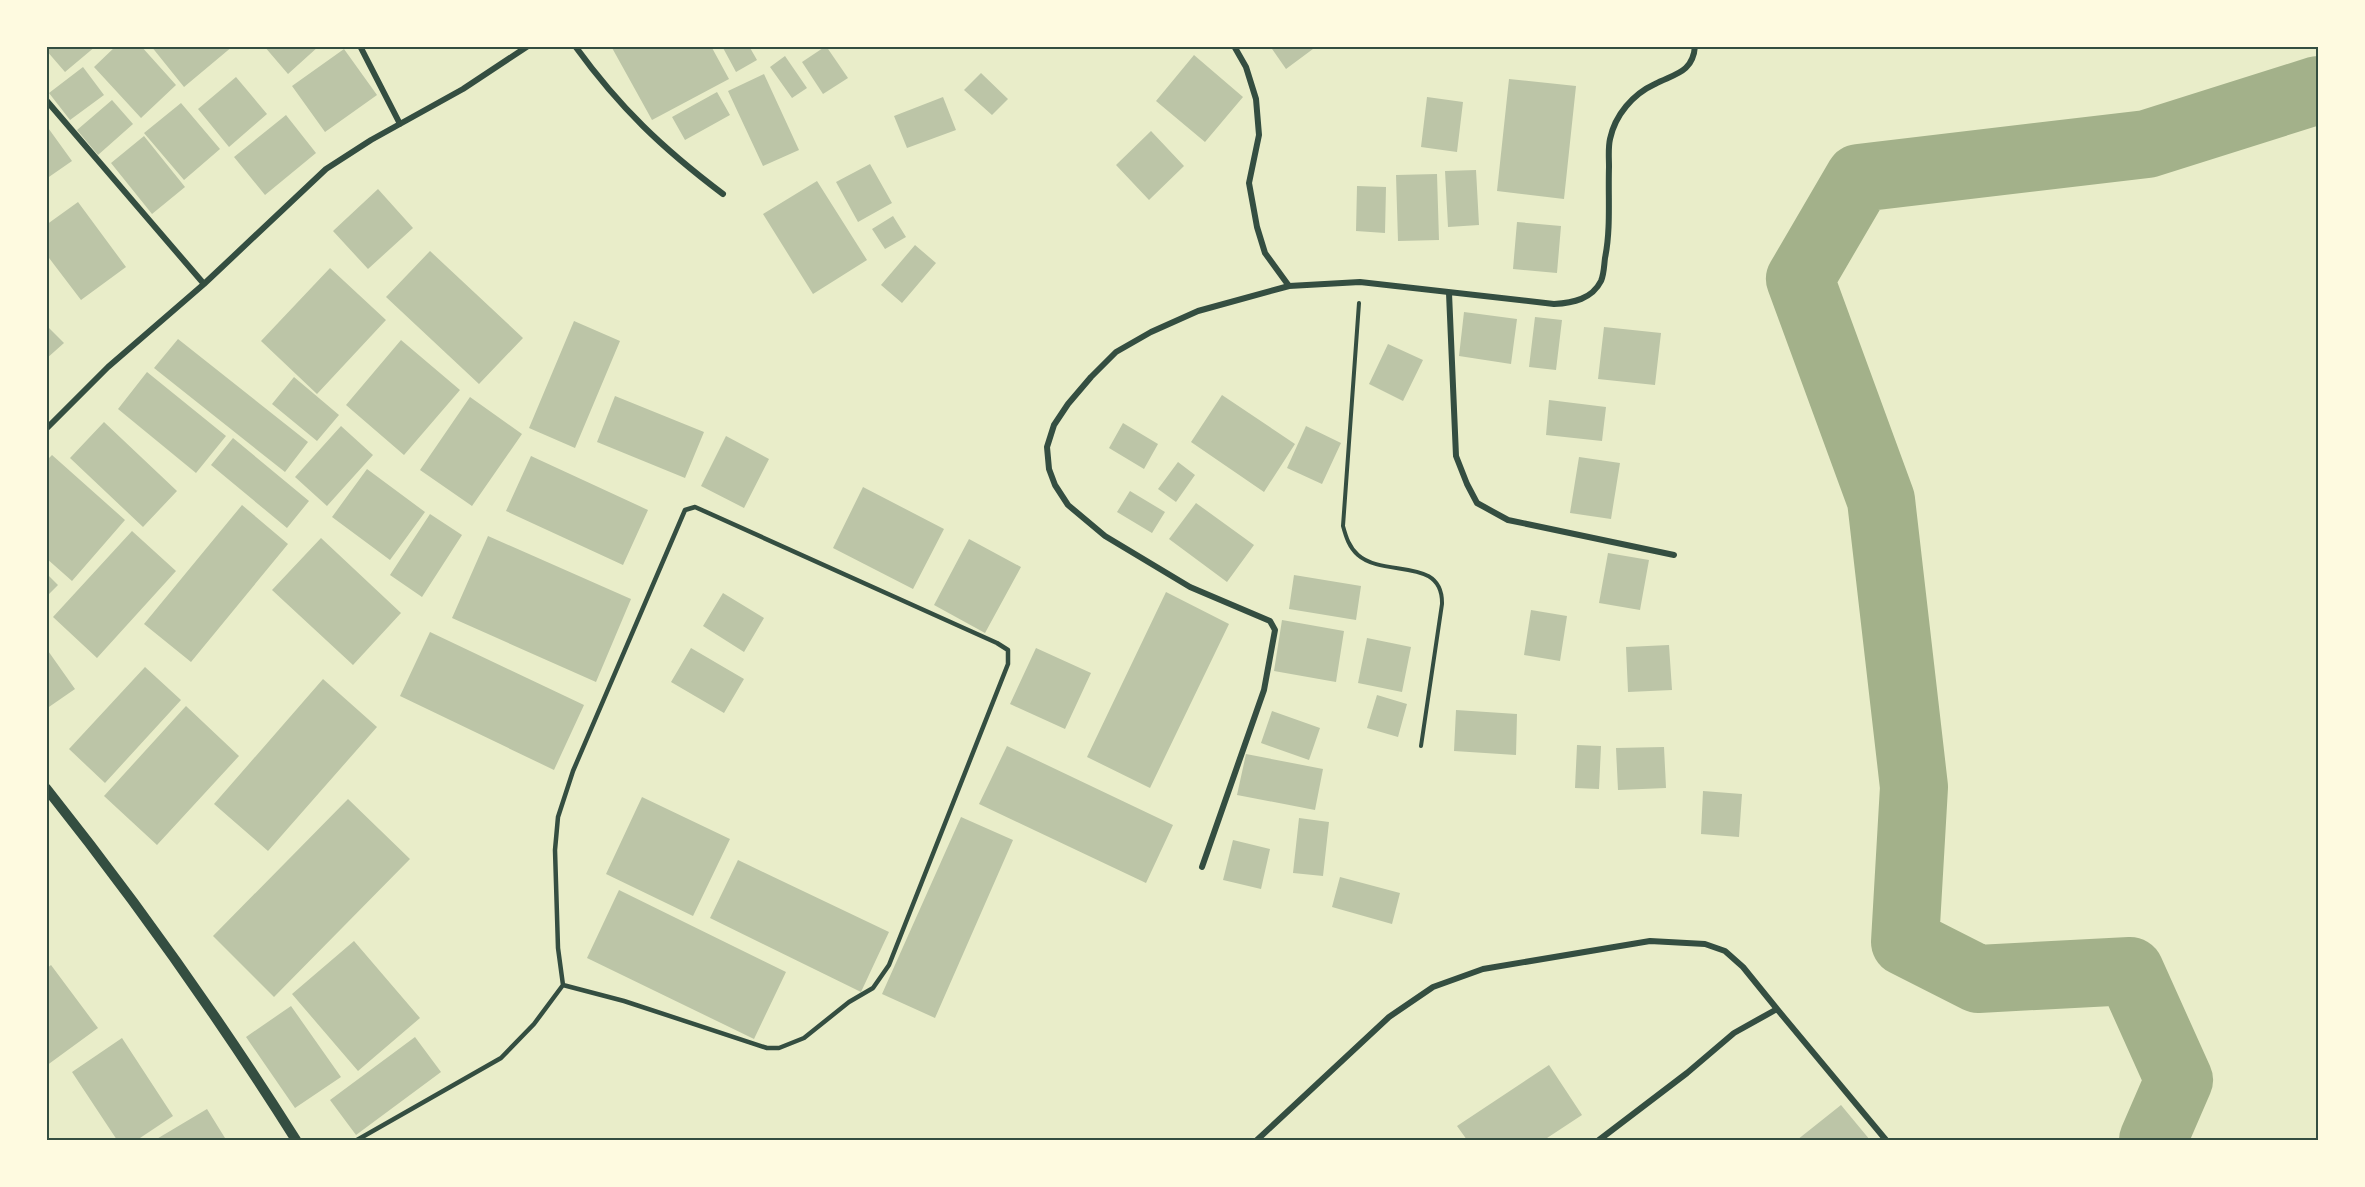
<svg xmlns="http://www.w3.org/2000/svg" width="2365" height="1187" font-family="'Libre Baskerville',serif">
<style>
.lines{fill:none;stroke-linecap:round;stroke-linejoin:round}
.river{stroke:#a3b18a;stroke-width:68}
.building{fill:#bcc5a7}
.path{stroke:#344e41;stroke-width:4}
.service{stroke:#344e41;stroke-width:4.5}
.minor{stroke:#344e41;stroke-width:6}
.tertiary{stroke:#344e41;stroke-width:10}
.neatline{fill:none;stroke:#344e41;stroke-width:2}
</style>
<rect width="100%" height="100%" fill="#e9edc9"/>
<g class="lines">
<path class="river" d="M2153 1140 2179 1080 2130 971 1978 979 1905 942 1914 787 1881 500 1800 279 1859 178 2147 144 2318 90"/>
</g>
<path class="building" d="M46 46H96L65 72 46 50Z
M116 46H141L176 85 141 118 94 67Z
M151 46H233L184 87Z
M264 46H319L288 74Z
M611 46H711L729 79 652 120Z
M722 46H749L757 60 736 72Z
M826 46 848 78 823 94 802 62Z
M1270 46H1317L1286 69Z
M344 49 377 95 325 132 292 86Z
M1194 55 1243 97 1205 142 1156 101Z
M785 56 807 88 792 98 770 67Z
M83 67 104 95 70 120 49 93Z
M981 73 1008 99 992 115 964 90Z
M764 74 799 150 763 166 728 91Z
M236 77 267 114 229 147 198 109Z
M1509 79 1576 86 1564 199 1497 191Z
M717 92 730 115 685 140 672 117Z
M943 97 956 130 907 148 894 116Z
M1427 97 1463 102 1457 152 1421 147Z
M112 100 133 124 98 155 77 130Z
M181 103 220 149 184 180 144 133Z
M286 115 316 153 265 195 234 157Z
M46 125 72 161 46 179Z
M1151 131 1184 166 1149 200 1116 165Z
M144 136 185 187 152 214 111 163Z
M870 164 892 203 858 222 836 182Z
M1476 170 1479 225 1448 227 1445 171Z
M1437 174 1439 240 1398 241 1396 175Z
M817 181 867 260 813 294 763 214Z
M1357 186 1386 187 1385 233 1356 231Z
M378 189 413 228 368 269 333 231Z
M78 202 126 267 81 300 46 254V225Z
M893 216 906 237 885 249 872 229Z
M1517 222 1561 226 1557 273 1513 269Z
M915 245 936 263 902 303 881 285Z
M430 251 523 338 479 384 386 297Z
M330 268 386 320 317 394 261 341Z
M1464 312 1517 319 1511 364 1459 356Z
M1535 317 1562 320 1556 370 1529 367Z
M574 321 620 341 575 448 529 428Z
M46 325 64 343 46 359Z
M1604 327 1661 333 1655 385 1598 379Z
M178 339 308 442 285 472 154 368Z
M401 340 460 390 404 455 346 405Z
M1388 344 1423 360 1403 401 1369 384Z
M147 372 226 436 196 473 118 409Z
M294 377 339 415 317 441 272 404Z
M1222 395 1295 444 1264 492 1191 442Z
M615 396 704 432 685 478 597 442Z
M470 397 522 434 472 506 420 470Z
M1549 400 1606 407 1602 441 1546 435Z
M104 422 177 491 143 527 70 458Z
M1123 423 1158 444 1144 469 1109 448Z
M341 426 373 455 327 506 295 477Z
M1306 426 1341 443 1322 484 1287 468Z
M726 436 769 459 744 508 701 486Z
M233 438 309 501 287 528 211 465Z
M52 455 125 520 72 581 46 558V461Z
M531 456 648 510 623 565 506 511Z
M1579 457 1620 463 1611 519 1570 513Z
M1178 462 1195 475 1176 502 1158 489Z
M367 469 425 512 390 560 332 517Z
M863 487 944 529 913 589 833 548Z
M1130 491 1165 512 1152 533 1117 512Z
M1196 503 1254 545 1227 582 1169 539Z
M242 505 288 544 191 662 144 624Z
M430 514 462 535 422 597 390 575Z
M132 531 176 571 97 658 53 617Z
M488 536 631 599 596 682 452 618Z
M321 538 401 613 353 665 272 590Z
M969 539 1021 567 985 633 934 605Z
M1608 553 1649 560 1640 610 1599 603Z
M46 573 58 585 46 597Z
M1294 575 1361 586 1356 620 1289 609Z
M1166 592 1229 624 1150 788 1087 757Z
M723 593 764 618 744 652 703 626Z
M1531 610 1567 616 1560 661 1524 655Z
M1282 620 1344 631 1336 682 1274 671Z
M430 632 584 705 554 770 400 696Z
M1367 638 1411 647 1402 692 1358 683Z
M1669 645 1672 690 1628 692 1626 647Z
M46 648 75 689 46 709Z
M691 648 744 679 724 713 671 682Z
M1036 648 1091 673 1065 729 1010 704Z
M145 667 181 700 105 783 69 749Z
M323 679 377 727 268 851 214 804Z
M1377 695 1407 704 1398 737 1367 728Z
M186 706 239 756 157 845 104 796Z
M1456 710 1517 714 1516 755 1454 751Z
M1272 711 1320 728 1309 760 1261 743Z
M1577 745 1601 746 1599 789 1575 788Z
M1007 746 1173 825 1146 883 979 804Z
M1664 747 1666 788 1618 790 1616 748Z
M1246 754 1323 769 1315 810 1237 795Z
M1703 791 1742 794 1739 837 1701 834Z
M642 797 730 839 693 916 606 874Z
M348 799 410 859 274 997 213 936Z
M961 817 1013 840 935 1018 882 994Z
M1299 818 1329 822 1323 876 1293 873Z
M1233 840 1270 849 1261 889 1223 880Z
M738 860 889 932 861 992 710 918Z
M1340 877 1400 893 1392 924 1332 907Z
M619 890 786 972 754 1039 587 958Z
M354 941 420 1018 358 1071 292 994Z
M51 965 98 1028 46 1066V969Z
M291 1006 341 1077 295 1108 246 1037Z
M415 1037 441 1072 356 1135 330 1100Z
M122 1038 173 1116 137 1140H117L72 1072Z
M1549 1065 1582 1115 1544 1140H1467L1457 1126Z
M1841 1105 1870 1140H1797Z
M207 1109 225 1138 221 1140H155Z"/>
<g class="lines">
<path class="path" d="M1359 303 1343 526C1346 537 1349 547 1358 555 1384 578 1443 556 1442 604L1421 746"/>
<path class="service" d="M357 1140 501 1058 534 1024 563 985 558 948 555 850 558 817 573 771 685 510 695 507 997 643 1008 650V664L889 965 873 988 849 1002 804 1038 779 1048H767L624 1001 563 985"/>
<path class="minor" d="M360 46 400 124
M575 46C620 108 662 148 723 194
M1234 46 1246 67 1256 99 1259 135 1249 183 1257 227 1265 253 1289 286 1360 282 1554 304C1573 303 1592 299 1601 281 1604 274 1604 266 1605 258 1611 229 1608 197 1609 167 1609 158 1608 148 1610 139 1615 115 1633 94 1655 84 1674 74 1693 73 1695 46
M46 100 204 284
M1449 293 1456 456 1467 484 1477 503 1508 520 1674 555
M46 429 108 367 204 284 326 169 371 140 463 89 528 46
M1202 867 1264 690 1275 630 1270 621 1190 587 1105 536 1068 505 1055 485 1049 469 1047 447 1054 425 1068 404 1091 377 1116 352 1151 332 1198 311 1289 286
M1777 1009 1886 1140
M1257 1140 1389 1017 1433 987 1483 969 1650 941 1705 944 1725 951 1743 967 1777 1009 1734 1033 1687 1073 1599 1140"/>
<path class="tertiary" d="M46 788C136 901 219 1018 296 1140"/>
</g>
<rect width="2365" height="1187" fill="none" stroke="#fefae0" stroke-width="96"/>
<rect x="48" y="48" width="2269" height="1091" class="neatline"/>
</svg>
